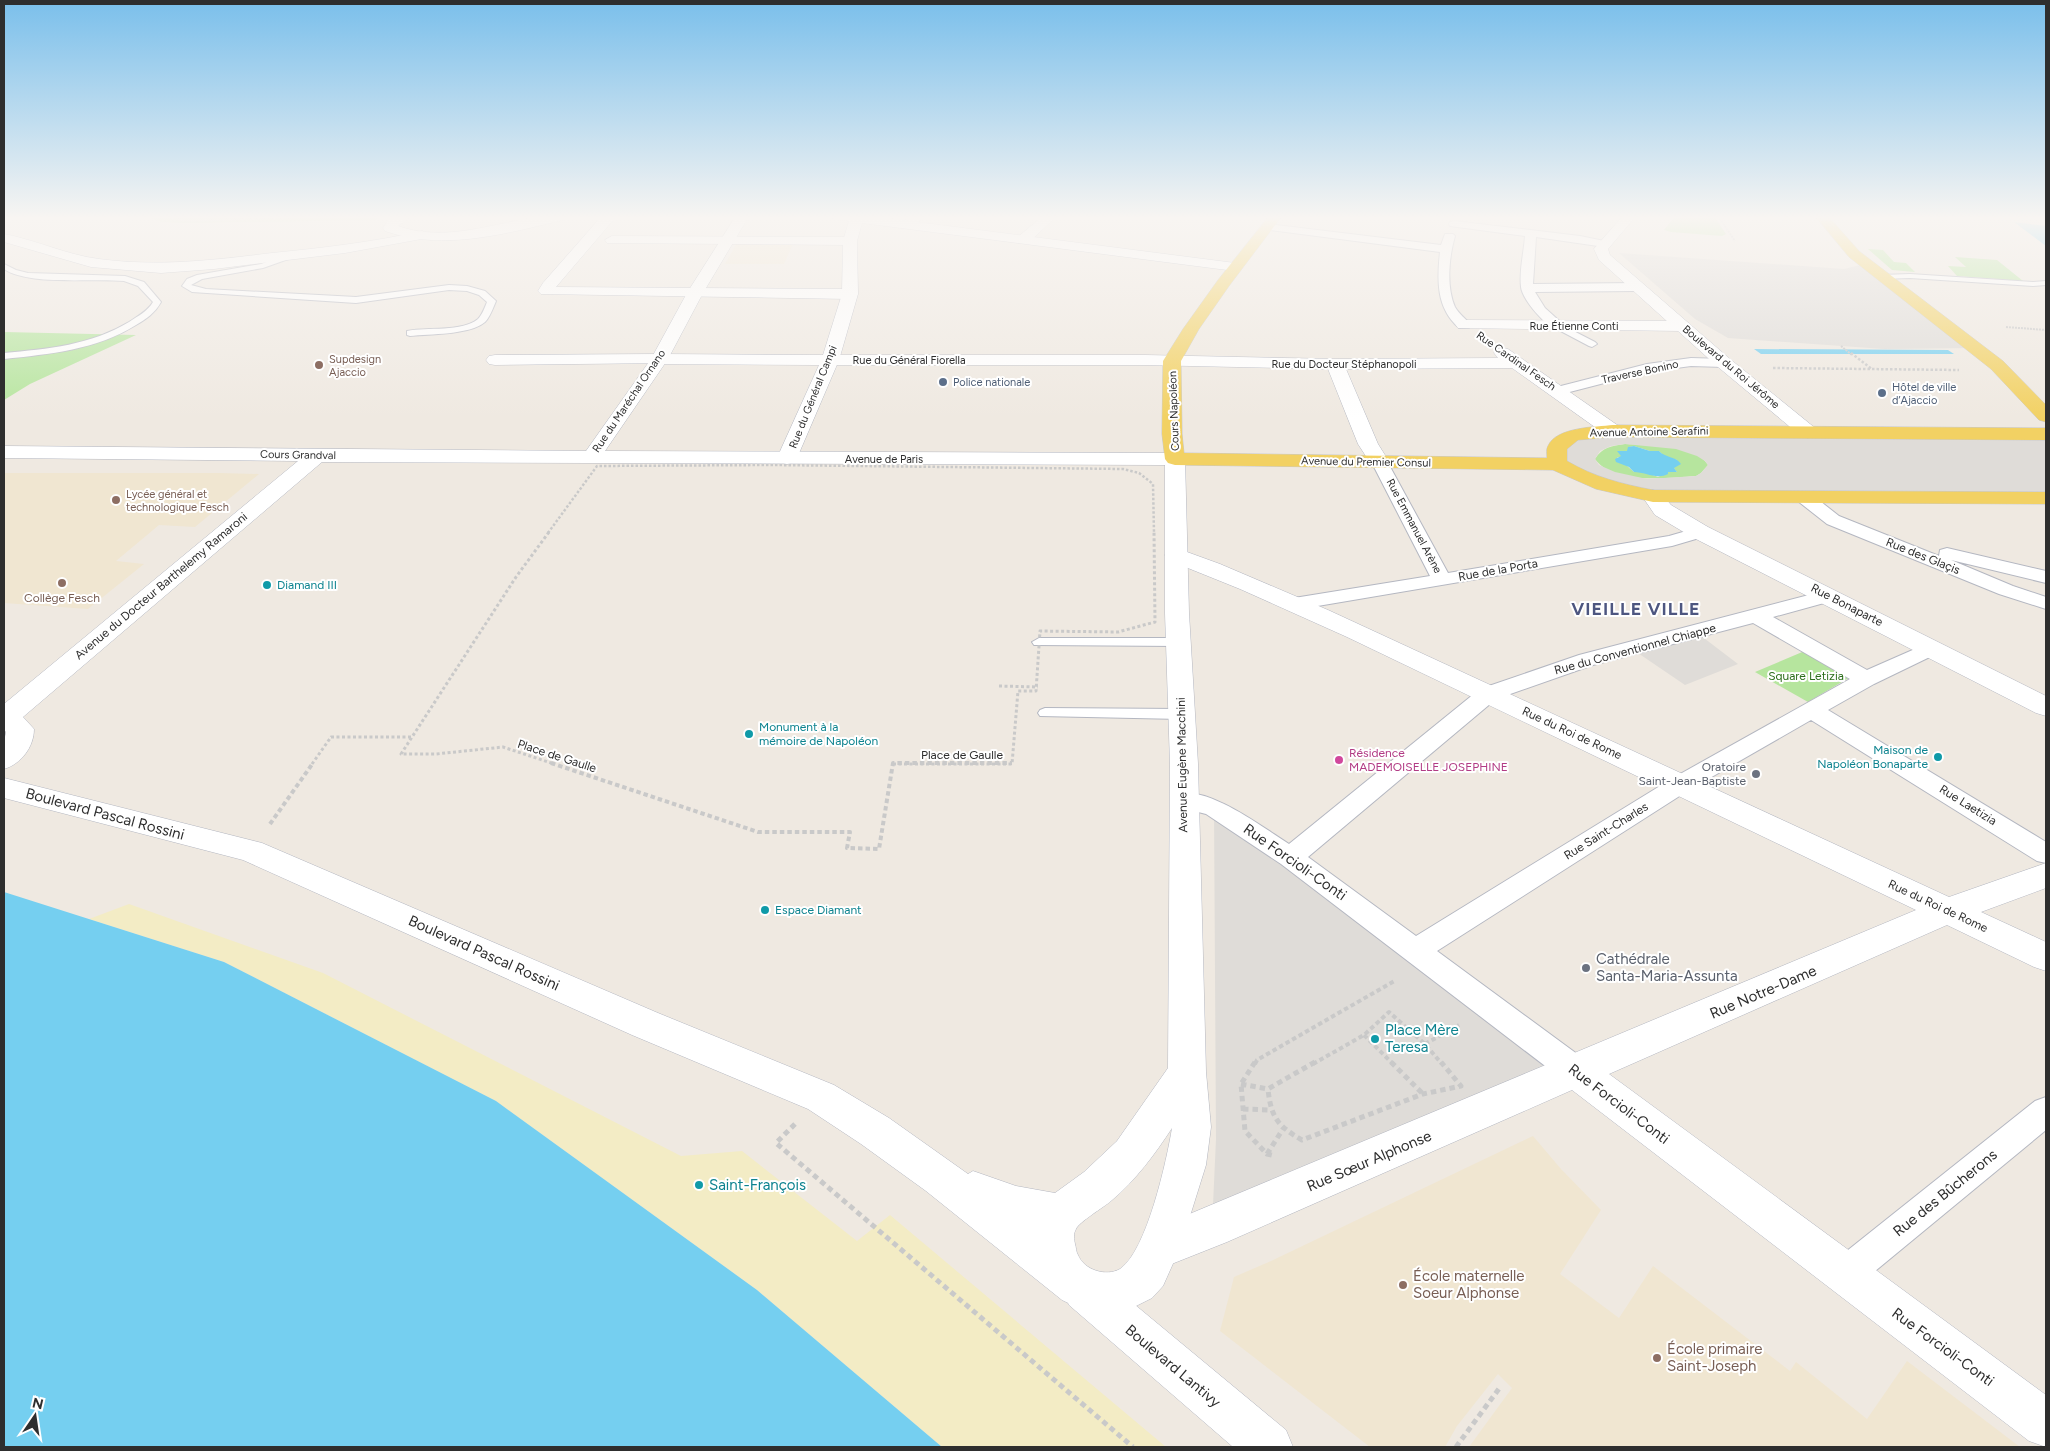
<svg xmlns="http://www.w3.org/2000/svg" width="2050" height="1451" font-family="Figtree,sans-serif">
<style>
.education{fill:#f0e6d1}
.green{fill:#b6e59e;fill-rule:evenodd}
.sand{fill:#f3ecc5}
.plaza{fill:#dfdcd8;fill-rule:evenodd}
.water{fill:#75cff0}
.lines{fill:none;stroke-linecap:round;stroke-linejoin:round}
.service-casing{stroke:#b4b7c1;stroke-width:2}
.pedestrian-casing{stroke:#b4b7c1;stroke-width:2}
.minor-casing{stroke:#b4b7c1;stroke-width:1}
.tertiary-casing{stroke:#b4b7c1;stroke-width:1}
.secondary-casing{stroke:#b4b7c1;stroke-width:1}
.primary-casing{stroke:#c9c9c9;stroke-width:1}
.path-far4{stroke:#c9c9c9;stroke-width:2;stroke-dasharray:2 1;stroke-linecap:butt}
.path-far3{stroke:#c9c9c9;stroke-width:2.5;stroke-dasharray:2.5 2;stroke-linecap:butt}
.path-far2{stroke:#c9c9c9;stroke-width:3;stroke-dasharray:3 2.5;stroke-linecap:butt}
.path-far1{stroke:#c9c9c9;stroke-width:4;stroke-dasharray:4.5 3;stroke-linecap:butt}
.path{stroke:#c9c9c9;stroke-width:5;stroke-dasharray:5.5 4;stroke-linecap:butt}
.service{fill:#fff;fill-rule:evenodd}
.pedestrian{fill:#fff;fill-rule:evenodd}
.minor{fill:#fff;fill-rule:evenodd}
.tertiary{fill:#fff;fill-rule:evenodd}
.secondary{fill:#fff;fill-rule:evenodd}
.primary{fill:#f2d163;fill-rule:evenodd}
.education-dot{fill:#8d6e63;stroke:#fff;stroke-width:2}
.service-dot{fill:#5c6f8a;stroke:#fff;stroke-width:2}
.culture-dot{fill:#0f9aa8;stroke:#fff;stroke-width:2}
.hotel-dot{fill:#d1479c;stroke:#fff;stroke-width:2}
.worship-dot{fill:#6b7280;stroke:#fff;stroke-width:2}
.labels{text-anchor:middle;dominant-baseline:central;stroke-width:4;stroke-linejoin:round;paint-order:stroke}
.far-street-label{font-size:11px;fill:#2e2e2e;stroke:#fff}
.far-education-label{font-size:11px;fill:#785e54;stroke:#fff;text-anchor:start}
.far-service-label{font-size:11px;fill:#4e5e75;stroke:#fff;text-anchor:start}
.street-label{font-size:12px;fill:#2e2e2e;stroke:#fff}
.culture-label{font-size:12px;fill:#0d838f;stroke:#fff;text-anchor:start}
.education-label{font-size:12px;fill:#785e54;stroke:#fff}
.park-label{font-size:12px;fill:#2c6e1b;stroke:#fff}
.hotel-label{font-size:12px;fill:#b23c85;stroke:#fff;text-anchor:start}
.worship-label{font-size:12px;fill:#5b616d;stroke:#fff;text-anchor:end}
.near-street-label{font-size:15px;fill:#2e2e2e;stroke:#fff}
.near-worship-label{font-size:15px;fill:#5b616d;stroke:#fff;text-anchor:start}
.near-culture-label{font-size:15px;fill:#0d838f;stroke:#fff;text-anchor:start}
.near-education-label{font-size:15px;fill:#785e54;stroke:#fff;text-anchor:start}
.district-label{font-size:18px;font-weight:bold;letter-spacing:1px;fill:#4d5680;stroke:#fff}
</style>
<rect width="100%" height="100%" fill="#efe9e1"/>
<path class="education" d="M737 243 793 244 784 264H725Z
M4 473H220L259 474 195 527 159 525 116 561 144 564 88 609 4 603Z
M1533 1136 1561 1169 1601 1210 1560 1274 1619 1318 1653 1266 1790 1371 1796 1362 1867 1419 1907 1361 2020 1447H1469L1512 1388 1498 1374 1457 1426 1445 1447H1370L1220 1331 1234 1277 1271 1261Z"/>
<path class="green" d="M145 216H386L375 220 184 223 162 222Z
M1675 216H1714L1726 234 1722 236 1671 232 1664 230Z
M1868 249 1883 250 1894 262 1906 263 1915 272 1892 270Z
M1955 257 1997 260 2023 281 1957 276 1948 266 1966 267Z
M4 332 136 335 30 384 4 400Z
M1625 444C1647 445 1695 444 1708 465L1701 473 1696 476C1668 478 1613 485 1595 459 1602 447 1612 446 1625 444ZM1634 446 1650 451H1659L1664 456 1677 460 1673 467 1677 472H1668L1658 477 1645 472H1634L1617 457H1621L1628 451 1629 447Z
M1807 650 1852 676 1808 702 1755 672Z"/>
<path class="sand" d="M129 904 323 973 681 1156 742 1151 857 1241 890 1215 1166 1447H942L757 1290 496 1101 224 962 89 919Z"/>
<path class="plaza" d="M1619 253 1844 269 1864 264 1974 348 1884 349 1728 338 1695 319Z
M2016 433 2046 434V498L1653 496 1557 464 1573 435ZM1625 444 1676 449 1697 456 1705 461 1708 465 1701 473 1696 476 1647 479 1615 472 1599 465 1595 459 1600 451 1611 446Z
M1696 632 1738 664 1685 685 1632 649Z
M1214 808 1577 1072 1212 1227 1216 1139Z"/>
<path class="water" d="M2014 222 2046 226V246Z
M1754 349 1948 350 1954 354H1761Z
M1634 446 1650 451H1659C1665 458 1676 456 1681 464L1674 468 1677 472H1668V474C1657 480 1645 472 1634 472L1629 467 1616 462 1615 459 1621 456 1617 451H1627L1628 447Z
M4 892 224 962 496 1101 757 1290 942 1447H4Z"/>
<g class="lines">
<defs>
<path id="service" d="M291 253H294V257L263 268 202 279 191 285 206 289 356 297 449 285 467 286 485 291 496 301C493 308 490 317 485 322 470 335 429 334 410 336L407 335V331C426 327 463 332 478 319 482 315 485 307 487 302L479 295 467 291 449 290 356 303 192 292 182 286 187 279 197 275 261 264Z
M4 264 16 270 28 273 125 276 144 282 161 302C155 313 146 319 136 325 96 350 50 354 4 359V353C48 349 91 345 129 322 138 316 148 311 153 302L138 286 124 281C92 278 29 286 4 269Z
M1910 274 2033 282 2046 281V285L2033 286 1910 278 1881 279 1877 277 1881 275Z
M1558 323 1595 342 1597 344 1592 347 1589 346 1555 328V324Z
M1039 638H1179L1186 642 1179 646 1034 645 1032 642Z
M1045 708 1181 709 1186 711 1188 714 1186 717 1181 719 1040 716 1038 713 1040 710Z"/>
<path id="pedestrian" d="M1454 221 1580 236 1609 242 1611 244 1605 247 1536 237 1533 284 1637 283 1643 287 1637 291 1535 292 1545 308 1565 326 1558 330C1546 327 1522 299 1521 287 1519 271 1524 252 1525 236L1450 226 1449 224 1450 222Z
M1267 224 1441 245 1445 234H1453L1455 236C1449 257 1446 286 1455 307 1459 314 1466 319 1471 325L1469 328H1459C1436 308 1437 280 1440 252L1263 229 1262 227 1263 225Z
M1691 358 1724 359 1729 360 1731 363 1729 366 1724 367 1691 366 1647 372 1558 395 1553 394 1551 391 1553 388 1647 364Z
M1380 458 1386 460 1388 463 1448 573 1669 536 1700 527 1706 528 1709 532 1706 536 1672 546 1294 610 1287 608 1284 604 1287 600 1294 598 1430 576 1372 463 1374 460Z
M1805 493 1811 494 1839 516 1939 556 1940 550 1947 548 2046 571V583L1951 560 2013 586 2046 597V609L1999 594 1827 524 1799 502 1796 498 1799 494Z
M1828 590 1835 592 1838 596 1835 600 1773 617 1867 670 1924 645 1931 643 1938 645 1941 649 1938 653 1874 684 1828 710 2046 842V863L2037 861 1811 720 1689 790 1437 951 1588 1062 1592 1072 1588 1082 1577 1086 1566 1082 1281 864 1206 814 1175 806 1172 800 1175 794C1208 785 1262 827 1289 844L1480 689 1579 655ZM1753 623 1850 679 1673 778 1416 936 1308 857 1496 699 1593 665Z
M2046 1097V1130L1857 1286 1845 1292 1833 1286 1827 1274 1833 1262 2035 1101Z"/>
<path id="minor" d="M602 216H613L615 218 556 287 850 289 855 291 858 294 855 297 850 299 541 294 538 291 543 283Z
M911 216H926L911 228H901L899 225Z
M1043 216H1057L1028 243H1018L1016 240 1018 237Z
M422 231 429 235 427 238 345 253 214 269 161 273 91 267 4 242V234C36 240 67 255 99 259 158 267 214 260 272 253 323 248 373 242 422 231Z
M612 236 850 237 857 241 850 245 607 243 605 240Z
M1464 320 1683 321 1689 323 1691 326 1689 329 1683 331 1458 328 1456 325 1458 322Z
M1502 348 1508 349 1620 427 1623 431 1620 435 1613 437 1606 435 1512 368 1346 369 1378 444 1390 463 1387 467 1380 469 1373 467 1358 444 1328 369 1145 365H830L824 364 821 360 824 356 830 355H1145L1335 359 1498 358 1494 353 1496 349Z
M659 354 665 355 668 359 665 363 495 365 489 364 486 360 489 356 495 355Z
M1653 490 1660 492 1671 505 1708 527 2046 696V716L2036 713 1692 537 1655 515 1642 496 1646 492Z
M1176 548 1220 564 1328 610 1949 897 2046 863V888L1981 912 2046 942V971L2034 967 1947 925 1609 1074 2046 1395V1447L2029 1441 1572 1090 1227 1242 1159 1269 1144 1263 1138 1248 1144 1233 1916 910 1347 637 1240 589 1168 560 1165 555 1168 550Z"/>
<path id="tertiary" d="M832 216H870L1235 263 1240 264 1242 267 1240 270 1235 271 862 223 857 241 858 294 839 360 797 458 794 462 787 464 780 462 777 458 819 365 659 364 653 363 650 359 653 355 659 354 823 355 842 294 843 241 849 221 833 219Z
M1084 1268 1099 1275 1286 1430 1293 1447H1233L1069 1305 1062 1290 1069 1275Z"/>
<path id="secondary" d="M395 216H412L398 226C445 243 494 223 542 216 550 215 560 216 568 216L567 219C508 233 444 252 385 231L383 228 389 219Z
M736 216H749L703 293 668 359 605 451 1175 453 1182 455 1185 459 1189 613 1198 764 1206 1072 1211 1127 1206 1165 1180 1248 1163 1286 1152 1298 1122 1313 1107 1316 1091 1314 1062 1300 926 1191 861 1144 808 1109 632 1035 243 860 4 798V778L262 843 658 1013 834 1085 889 1118 968 1174 973 1171 1016 1186 1055 1193 1084 1172 1117 1141 1168 1068 1170 764 1165 613V465L322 462 23 717 34 729C34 747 21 764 4 769V742L6 732 4 730V704L298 461 4 458V446L586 451 651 359 687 293ZM1172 1128C1167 1159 1147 1251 1120 1269 1106 1277 1084 1270 1078 1255 1076 1252 1076 1247 1075 1244 1074 1239 1073 1234 1076 1229 1079 1222 1104 1207 1111 1201 1136 1180 1155 1154 1172 1128Z
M1623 216H1636L1608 249 1610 255 1730 359 1815 428 1818 432 1815 436 1808 438 1801 436 1718 367 1599 260 1594 249Z"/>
<path id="primary" d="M1269 216H1282L1229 286 1199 329 1181 361 1182 434 1184 453 1547 458C1547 454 1546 449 1548 446 1556 427 1596 427 1613 425L2046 428V440L1613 437 1578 440 1567 449V461C1594 477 1622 484 1653 490L2046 492V504L1653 502 1596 489 1553 470 1175 465 1168 463 1165 459 1162 434 1163 361 1183 329 1218 280Z
M1815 216H1828L1859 251 2003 361 2046 405V422L2039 420 1991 369 1849 257Z"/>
</defs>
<use href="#service" class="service-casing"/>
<use href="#pedestrian" class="pedestrian-casing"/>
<use href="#minor" class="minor-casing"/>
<use href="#tertiary" class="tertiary-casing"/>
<use href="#secondary" class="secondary-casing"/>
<use href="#primary" class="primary-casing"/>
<path class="path-far4" d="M166 216 186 221 330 216
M1718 216 1735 241
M2006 327 2046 330
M1841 346 1852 355"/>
<path class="path-far3" d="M1851 353 1872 369
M1773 368 1959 370
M548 533 597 466 771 465 1123 469 1139 473 1153 484 1154 533"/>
<path class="path-far2" d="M549 532 516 577 401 754H436L503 747 554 764
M999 686 1038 687
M312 764 331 737H411
M893 764H1012L1018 691H1036L1040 631 1118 632 1155 622 1154 532"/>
<path class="path-far1" d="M551 763 758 832H850L847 848 879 849 893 763H1012
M270 824 313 763
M1364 1035 1393 1064
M1425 1044 1459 1025
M1255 1064 1257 1060 1396 980
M1313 1064 1364 1035 1389 1012 1425 1044 1442 1064"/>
<path class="path" d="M1255 1062 1241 1084 1245 1131 1267 1154 1275 1156
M1315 1062 1268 1089C1271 1118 1278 1126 1302 1140L1423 1094 1461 1086 1441 1062
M1391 1062 1423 1094
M1241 1084 1268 1089
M1243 1109 1269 1110
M795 1124 776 1143 1133 1447
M1267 1154 1283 1129
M1456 1447 1501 1386"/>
<use href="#service" class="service"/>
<use href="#pedestrian" class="pedestrian"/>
<use href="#minor" class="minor"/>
<use href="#tertiary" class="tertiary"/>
<use href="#secondary" class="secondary"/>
<use href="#primary" class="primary"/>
</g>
<linearGradient id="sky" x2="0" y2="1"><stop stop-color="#7abfeb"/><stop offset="0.52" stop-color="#f8f5f2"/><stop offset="1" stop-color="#f8f5f2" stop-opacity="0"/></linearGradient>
<rect width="2050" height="419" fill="url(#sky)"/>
<g class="education-dot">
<circle cx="319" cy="365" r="5"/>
<circle cx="116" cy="500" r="5"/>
<circle cx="62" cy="583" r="5"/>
<circle cx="1403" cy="1285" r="5"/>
<circle cx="1657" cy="1358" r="5"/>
</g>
<g class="service-dot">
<circle cx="943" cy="382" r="5"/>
<circle cx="1882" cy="393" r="5"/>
</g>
<g class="culture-dot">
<circle cx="267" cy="585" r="5"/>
<circle cx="749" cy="734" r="5"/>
<circle cx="1938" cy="757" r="5"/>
<circle cx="765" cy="910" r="5"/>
<circle cx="1375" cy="1039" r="5"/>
<circle cx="699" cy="1185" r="5"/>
</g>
<circle class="hotel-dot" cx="1339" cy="760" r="5"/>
<g class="worship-dot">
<circle cx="1756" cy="774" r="5"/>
<circle cx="1586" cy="968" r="5"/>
</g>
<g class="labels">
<g class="far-street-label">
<text x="1574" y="326">Rue Étienne Conti</text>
<text x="909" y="360">Rue du Général Fiorella</text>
<text transform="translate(1516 361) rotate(35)">Rue Cardinal Fesch</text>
<text x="1344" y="364">Rue du Docteur Stéphanopoli</text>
<text transform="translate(1731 367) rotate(40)">Boulevard du Roi Jérôme</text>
<text transform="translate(1640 372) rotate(-12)">Traverse Bonino</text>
<text transform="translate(813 397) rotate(-68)">Rue du Général Campi</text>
<text transform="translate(629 401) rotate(-56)">Rue du Maréchal Ornano</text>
<text transform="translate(1174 411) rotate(-92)">Cours Napoléon</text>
<text transform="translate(1649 432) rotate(-1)">Avenue Antoine Serafini</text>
<text transform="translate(298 455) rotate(1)">Cours Grandval</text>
<text x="884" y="459">Avenue de Paris</text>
<text transform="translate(1366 462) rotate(1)">Avenue du Premier Consul</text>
<text transform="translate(1414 526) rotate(62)">Rue Emmanuel Arène</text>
</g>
<g class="far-education-label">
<text x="329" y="359">Supdesign<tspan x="329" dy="13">Ajaccio</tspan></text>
<text x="126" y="494">Lycée général et<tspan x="126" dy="13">technologique Fesch</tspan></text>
</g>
<g class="far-service-label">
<text x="953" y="382">Police nationale</text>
<text x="1892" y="387">Hôtel de ville<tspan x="1892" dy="13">d’Ajaccio</tspan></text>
</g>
<g class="street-label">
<text transform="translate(1923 556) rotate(22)">Rue des Glaçis</text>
<text transform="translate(1498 570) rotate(-10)">Rue de la Porta</text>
<text transform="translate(161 586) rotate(-40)">Avenue du Docteur Barthelemy Ramaroni</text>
<text transform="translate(1847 605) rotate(27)">Rue Bonaparte</text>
<text transform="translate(1635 649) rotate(-15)">Rue du Conventionnel Chiappe</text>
<text transform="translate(1572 733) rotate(25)">Rue du Roi de Rome</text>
<text x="962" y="755">Place de Gaulle</text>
<text transform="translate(557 756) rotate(18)">Place de Gaulle</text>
<text transform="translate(1182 765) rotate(-91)">Avenue Eugène Macchini</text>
<text transform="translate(1968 805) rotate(32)">Rue Laetizia</text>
<text transform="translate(1606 831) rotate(-32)">Rue Saint-Charles</text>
<text transform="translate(1938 906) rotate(25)">Rue du Roi de Rome</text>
</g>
<g class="culture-label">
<text x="277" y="585">Diamand III</text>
<text x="759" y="727">Monument à la<tspan x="759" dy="14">mémoire de Napoléon</tspan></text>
<text x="1928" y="750" text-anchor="end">Maison de<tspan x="1928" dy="14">Napoléon Bonaparte</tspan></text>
<text x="775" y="910">Espace Diamant</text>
</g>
<g class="education-label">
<text x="62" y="598">Collège Fesch</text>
</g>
<g class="park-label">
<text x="1806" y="676">Square Letizia</text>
</g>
<g class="hotel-label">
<text x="1349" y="753">Résidence<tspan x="1349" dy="14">MADEMOISELLE JOSEPHINE</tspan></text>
</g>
<g class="worship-label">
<text x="1746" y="767">Oratoire<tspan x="1746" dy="14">Saint-Jean-Baptiste</tspan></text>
</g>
<g class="near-street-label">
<text transform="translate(105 814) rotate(15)">Boulevard Pascal Rossini</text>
<text transform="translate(1295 862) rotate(35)">Rue Forcioli-Conti</text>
<text transform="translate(484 953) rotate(24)">Boulevard Pascal Rossini</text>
<text transform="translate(1763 992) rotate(-23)">Rue Notre-Dame</text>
<text transform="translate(1619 1104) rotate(37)">Rue Forcioli-Conti</text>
<text transform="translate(1369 1161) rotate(-23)">Rue Sœur Alphonse</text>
<text transform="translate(1945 1193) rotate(-39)">Rue des Bûcherons</text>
<text transform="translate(1943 1347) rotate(36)">Rue Forcioli-Conti</text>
<text transform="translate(1173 1366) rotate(40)">Boulevard Lantivy</text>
</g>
<g class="near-worship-label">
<text x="1596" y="959">Cathédrale<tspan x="1596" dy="17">Santa-Maria-Assunta</tspan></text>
</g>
<g class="near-culture-label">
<text x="1385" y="1030">Place Mère<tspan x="1385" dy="17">Teresa</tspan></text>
<text x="709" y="1185">Saint-François</text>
</g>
<g class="near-education-label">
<text x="1413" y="1276">École maternelle<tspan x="1413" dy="17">Soeur Alphonse</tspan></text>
<text x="1667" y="1349">École primaire<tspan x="1667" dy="17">Saint-Joseph</tspan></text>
</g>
<g class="district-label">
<text x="1636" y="609">VIEILLE VILLE</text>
</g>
</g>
<rect width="2050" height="1451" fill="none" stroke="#2e2e2e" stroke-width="10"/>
<g transform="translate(35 1416) rotate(13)" stroke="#ffffff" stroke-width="4" paint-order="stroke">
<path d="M0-4L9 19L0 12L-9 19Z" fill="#2e2e2e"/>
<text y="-8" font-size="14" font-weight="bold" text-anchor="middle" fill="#2e2e2e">N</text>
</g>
</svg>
